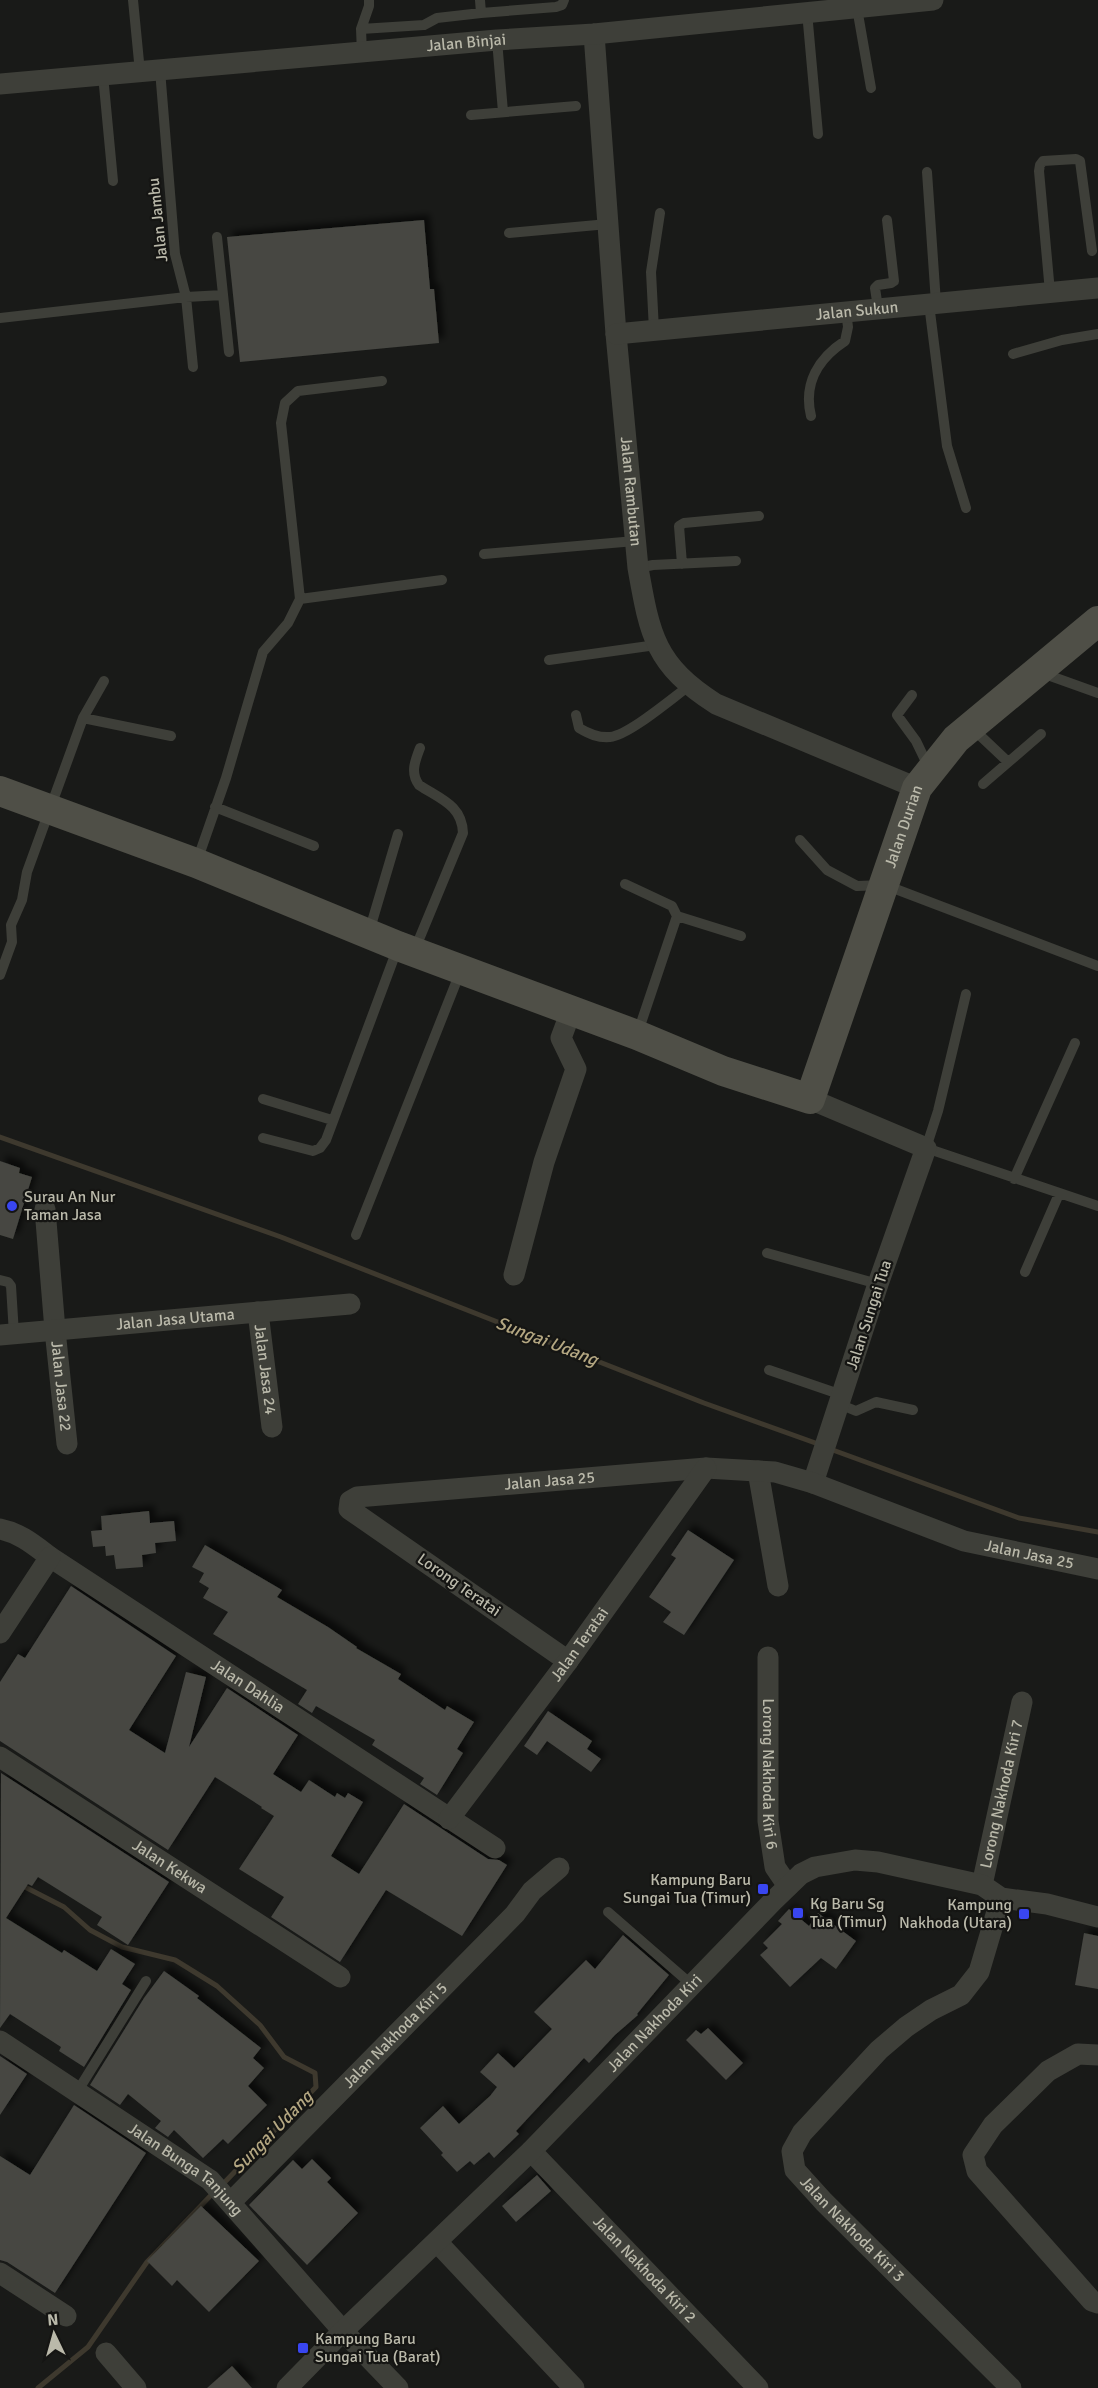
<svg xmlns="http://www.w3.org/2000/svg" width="1098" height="2388" font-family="Signika,sans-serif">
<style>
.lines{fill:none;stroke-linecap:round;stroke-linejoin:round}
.stream{stroke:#3e392e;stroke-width:5}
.building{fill:#464742;filter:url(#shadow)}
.lane{stroke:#3e3f39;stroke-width:10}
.street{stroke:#3e3f39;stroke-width:21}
.secondary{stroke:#4f4f47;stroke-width:30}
.poi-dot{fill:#3946f1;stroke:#151513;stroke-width:2}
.labels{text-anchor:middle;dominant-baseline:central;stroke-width:4.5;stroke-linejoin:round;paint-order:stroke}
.street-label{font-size:16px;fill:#bab9aa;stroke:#151513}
.poi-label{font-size:16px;fill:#bab9aa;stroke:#151513;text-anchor:start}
.water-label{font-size:18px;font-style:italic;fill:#b4a782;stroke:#151513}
</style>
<defs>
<filter id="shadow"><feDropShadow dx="5.5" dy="-5.5" stdDeviation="3" flood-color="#0009"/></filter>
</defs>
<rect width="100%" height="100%" fill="#191a18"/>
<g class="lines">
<path class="stream" d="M0 1137 281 1237 704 1403 821 1445
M830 1449 1019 1518 1098 1532
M21 1885 64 1907 90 1930 122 1947 175 1960 217 1986 260 2025 284 2057 315 2073 316 2087 222 2185
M38 2388 88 2347 147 2262 215 2191"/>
</g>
<path class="building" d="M424 220 430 289H434L439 343 240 362 227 237Z
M0 1161 20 1168 19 1173 32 1177 13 1239 0 1235Z
M149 1511 150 1523 174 1521 176 1541 155 1543 156 1553 142 1555 143 1567 116 1569 114 1555 106 1556 105 1546 93 1547 91 1531 102 1530 101 1516Z
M688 1530 734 1560 684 1635 663 1622 671 1612 649 1597 676 1558 671 1555Z
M205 1545 282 1590 277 1597 328 1627 357 1647 356 1648 401 1674 398 1679 445 1710 447 1706 474 1722 457 1749 463 1753 437 1795 420 1784 424 1778 372 1745 375 1740 316 1706 312 1713 298 1704 307 1690 213 1634 228 1612 203 1598 209 1588 199 1582 204 1573 192 1567Z
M71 1586 176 1656 129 1730 165 1753 186 1672 206 1677 189 1747 227 1688 298 1735 273 1774 301 1792 309 1780 335 1797 337 1793 345 1798 348 1793 363 1802 331 1856 359 1874 404 1804 488 1859 499 1860 507 1865 462 1936 386 1890 340 1962 271 1917 284 1897 239 1869 274 1816 261 1808 262 1807 215 1777 168 1850 0 1741V1682L18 1654 25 1658Z
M548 1711 592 1741 587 1749 601 1759 591 1772 547 1741 537 1755 524 1746Z
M1 1773 169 1882 128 1945 97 1925 102 1917 38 1877 32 1886 28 1884 6 1918 62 1953 64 1950 97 1971 111 1949 135 1964 122 1984 131 1990 84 2067 59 2051 61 2047 10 2014 0 2028Z
M789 1909 809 1926 818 1913 856 1941 836 1969 821 1958 790 1987 760 1955 768 1948 763 1943 782 1924 778 1921Z
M1084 1933 1098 1936V1989L1075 1985Z
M623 1935 669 1975 637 2014 638 2015 615 2035 589 2063 584 2058 516 2131 519 2134 494 2158 489 2152 474 2165 470 2161 457 2172 441 2155 443 2153 420 2128 443 2106 459 2124 490 2096 497 2087 480 2072 498 2053 514 2068 552 2029 534 2012 586 1960 595 1969Z
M164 1971 199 1996 197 1998 261 2048 253 2058 264 2068 248 2086 267 2105 228 2144 223 2139 203 2158 174 2130 168 2137 155 2128 161 2121 128 2094 120 2105 90 2085 144 1998Z
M708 2028 743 2063 726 2080 686 2040 696 2030 701 2034Z
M0 2056 27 2074 0 2115Z
M74 2105 146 2153 55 2293 7 2262 0 2260V2156L30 2175Z
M312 2159 331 2178 327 2182 358 2213 307 2265 249 2205 293 2160 302 2169Z
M537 2175 551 2191 516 2222 502 2206Z
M201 2206 259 2261 209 2312 177 2280 172 2286 147 2261Z
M232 2366 252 2388H207Z"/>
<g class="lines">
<path class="lane" d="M133 0 140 72
M857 8 871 88
M807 12 818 134
M481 13 556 7 562 5 564 0
M361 29 369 6V0
M497 40 503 112
M362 53 361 29 424 25 437 18 481 13 480 0
M160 70 175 254 186 297 193 367
M103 75 113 181
M471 115 576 106
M927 172 936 303
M509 233 608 224
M217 237 229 352
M1050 292 1039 171 1040 165 1043 161 1076 159 1080 161 1092 251
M929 304 947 446 966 508
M878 308 875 288 878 285 891 283 894 281 887 220
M0 318 186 297 223 295
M654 330 651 272 660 213
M1013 354 1062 340 1098 334
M811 416C803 383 819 358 845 341L848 327 846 311
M484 554 635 541
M682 564 679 526 684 523 759 516
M638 568 653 565 736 561
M300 599 442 580
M549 660 656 645
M1042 673 1098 693
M912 695 897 715 916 741 929 768
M576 715 579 728C589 734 598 738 610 737 629 735 671 699 689 686
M83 718 171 736
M971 727 1008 762
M983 784 1041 734
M215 807 314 846
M800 840 827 870 857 886 885 885 1098 966
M197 861 226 778 263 652 288 623 300 599 281 423 285 403 298 391 382 381
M625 884 672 906 677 916 638 1032
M677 916 741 936
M369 932 398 834
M415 949 463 833C462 805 440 799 419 785 410 773 415 761 420 748
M0 975 12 942 11 925 22 900 27 872 83 718 104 681
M966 994 938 1111 926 1148 1098 1206
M263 1099 332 1120
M263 1138 313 1151 320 1148 326 1140 398 947
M1014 1179 1075 1043
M356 1235 461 970
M767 1253 878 1284
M1025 1272 1059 1194
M0 1280 8 1282 11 1286 14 1334
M769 1370 842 1395
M839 1404 856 1411 876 1402 913 1410
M608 1912 692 1985
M77 2092 146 1981"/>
<g class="street">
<path id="s1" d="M594 34 616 334 638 568C650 636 655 665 716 704L917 788"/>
<path id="s2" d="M0 84 497 40 594 34 933 0"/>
<path id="s3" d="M616 334 1098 288"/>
<path d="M810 1099 926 1148 878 1284 813 1483"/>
<path id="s4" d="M45 1209 55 1330 67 1444"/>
<path d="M514 1275 544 1162 576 1069 561 1038 571 1011"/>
<path id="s5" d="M258 1312 272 1427"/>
<path id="s6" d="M0 1335 350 1304"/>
<path d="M758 1471 778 1586"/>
<path id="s7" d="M0 1529C20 1533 34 1545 50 1557L495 1848"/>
<path d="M0 1633 50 1557"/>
<path id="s8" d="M768 1657V1821L775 1867 788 1886"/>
<path id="s9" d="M568 1661 349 1509 350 1501 357 1497 706 1468 775 1472 813 1483 964 1541 1098 1569"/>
<path id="s10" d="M0 1757 340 1977"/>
<path id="s11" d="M449 1819 568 1661 706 1468"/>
<path id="s12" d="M982 1885 1022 1702"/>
<path id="s13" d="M1001 1898 979 1972 961 1995 931 2010 906 2027 879 2050 802 2133 792 2151 795 2170 824 2202 1011 2388"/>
<path id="s14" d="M0 2041 210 2180 343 2331 398 2388"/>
<path d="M1098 2055 1078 2054 1048 2071 993 2125 973 2155 977 2171 1092 2301 1098 2303"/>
<path id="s15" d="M531 2151 758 2388"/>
<path id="s16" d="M231 2202 515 1914 532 1891 559 1868"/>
<path d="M437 2242 574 2388"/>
<path d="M0 2273 66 2316"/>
<path d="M106 2353 136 2388"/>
<path id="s17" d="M287 2388 343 2331 531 2151 773 1901 801 1874 815 1867 855 1860 878 1862 982 1885 1001 1898 1047 1904 1098 1917"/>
</g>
<path class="secondary" id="s18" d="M0 791 196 863 398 946 637 1035 723 1071 810 1099 917 788 956 739 1098 621"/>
</g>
<g class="poi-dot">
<circle cx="12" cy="1206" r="6"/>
<rect x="757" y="1883" width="12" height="12" rx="3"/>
<rect x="792" y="1907" width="12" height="12" rx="3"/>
<rect x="1018" y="1908" width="12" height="12" rx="3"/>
<rect x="297" y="2342" width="12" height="12" rx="3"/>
</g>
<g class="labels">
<g class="street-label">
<text stroke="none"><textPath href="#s2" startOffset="468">Jalan Binjai</textPath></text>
<text transform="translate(158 220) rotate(-96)">Jalan Jambu</text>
<text stroke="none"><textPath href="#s3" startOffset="242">Jalan Sukun</textPath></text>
<text stroke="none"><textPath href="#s1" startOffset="459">Jalan Rambutan</textPath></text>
<text stroke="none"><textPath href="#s18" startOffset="1155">Jalan Durian</textPath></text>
<text transform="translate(869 1315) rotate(-72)">Jalan Sungai Tua</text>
<text stroke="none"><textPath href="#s6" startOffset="176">Jalan Jasa Utama</textPath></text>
<text stroke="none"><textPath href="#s5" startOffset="58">Jalan Jasa 24</textPath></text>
<text stroke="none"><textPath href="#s4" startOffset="178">Jalan Jasa 22</textPath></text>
<text stroke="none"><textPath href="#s9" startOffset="476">Jalan Jasa 25</textPath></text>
<text stroke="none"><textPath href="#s9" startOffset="970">Jalan Jasa 25</textPath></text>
<text transform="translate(459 1585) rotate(35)">Lorong Teratai</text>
<text stroke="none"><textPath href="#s11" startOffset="218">Jalan Teratai</textPath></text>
<text stroke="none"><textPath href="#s7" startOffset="294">Jalan Dahlia</textPath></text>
<text stroke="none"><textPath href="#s8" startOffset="117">Lorong Nakhoda Kiri 6</textPath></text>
<text stroke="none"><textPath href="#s12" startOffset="93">Lorong Nakhoda Kiri 7</textPath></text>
<text stroke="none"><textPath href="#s10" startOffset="202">Jalan Kekwa</textPath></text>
<text stroke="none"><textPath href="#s17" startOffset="518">Jalan Nakhoda Kiri</textPath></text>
<text stroke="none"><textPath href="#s16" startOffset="234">Jalan Nakhoda Kiri 5</textPath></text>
<text stroke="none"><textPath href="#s14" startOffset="226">Jalan Bunga Tanjung</textPath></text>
<text stroke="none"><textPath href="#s13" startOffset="441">Jalan Nakhoda Kiri 3</textPath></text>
<text stroke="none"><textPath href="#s15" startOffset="164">Jalan Nakhoda Kiri 2</textPath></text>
</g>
<g class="poi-label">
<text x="24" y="1197">Surau An Nur<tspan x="24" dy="18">Taman Jasa</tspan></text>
<text x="751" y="1880" text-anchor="end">Kampung Baru<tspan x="751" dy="18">Sungai Tua (Timur)</tspan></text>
<text x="810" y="1904">Kg Baru Sg<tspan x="810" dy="18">Tua (Timur)</tspan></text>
<text x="1012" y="1905" text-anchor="end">Kampung<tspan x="1012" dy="18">Nakhoda (Utara)</tspan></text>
<text x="315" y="2339">Kampung Baru<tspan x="315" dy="18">Sungai Tua (Barat)</tspan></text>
</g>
<g class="water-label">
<text transform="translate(547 1341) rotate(21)">Sungai Udang</text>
<text transform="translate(272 2132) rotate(-46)">Sungai Udang</text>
</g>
</g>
<g transform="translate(54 2334) rotate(355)" stroke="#151513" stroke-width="4.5" paint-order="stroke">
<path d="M0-4.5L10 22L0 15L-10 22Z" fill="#bab9aa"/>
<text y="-9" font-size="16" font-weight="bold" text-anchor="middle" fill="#bab9aa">N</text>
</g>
</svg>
